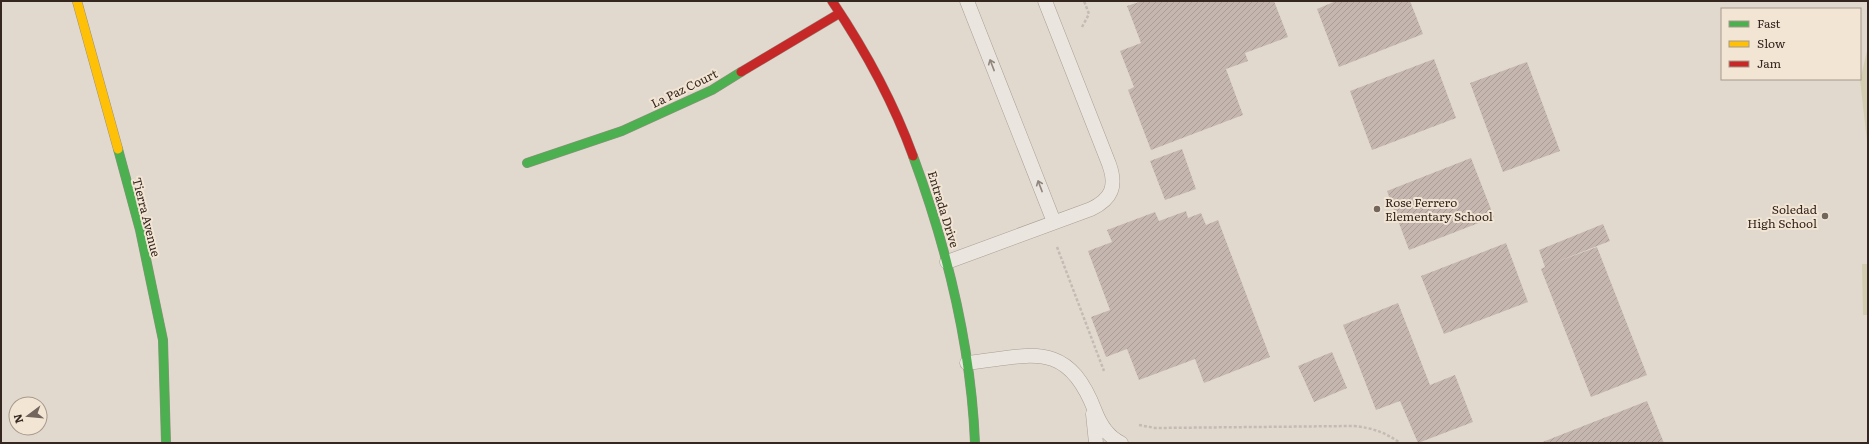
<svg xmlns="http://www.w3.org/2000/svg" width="1869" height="444" font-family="Literata,serif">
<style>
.garden{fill:#d3ceb1}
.building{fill:url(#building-hatch)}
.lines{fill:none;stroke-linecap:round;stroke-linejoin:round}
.lane-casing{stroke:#a79f96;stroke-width:15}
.fast-casing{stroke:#978e86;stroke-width:10}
.slow-casing{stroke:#978e86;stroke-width:10}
.jam-casing{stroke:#978e86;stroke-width:10}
.path{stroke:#c3bcb5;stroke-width:2.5;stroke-dasharray:3 2;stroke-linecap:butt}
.lane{stroke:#eae5de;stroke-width:14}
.fast{stroke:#4caf50;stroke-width:9}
.slow{stroke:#ffc107;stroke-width:9}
.jam{stroke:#c62828;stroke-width:9}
.oneway{stroke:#90867f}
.poi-dot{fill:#72655d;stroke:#f2e5d4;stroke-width:1.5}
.labels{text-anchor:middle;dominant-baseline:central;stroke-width:4;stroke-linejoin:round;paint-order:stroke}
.street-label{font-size:12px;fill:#352720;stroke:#f2e5d4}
.poi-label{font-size:12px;fill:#352720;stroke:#f2e5d4;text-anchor:start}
</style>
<defs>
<pattern id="building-hatch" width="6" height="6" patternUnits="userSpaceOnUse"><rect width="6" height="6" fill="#c5b7af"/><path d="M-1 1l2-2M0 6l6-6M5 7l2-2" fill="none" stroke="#aa9d96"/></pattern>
</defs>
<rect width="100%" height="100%" fill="#e2d9ce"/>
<path class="garden" d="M1868 47V150L1860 80Z
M1862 264H1868V315H1863Z"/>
<path class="building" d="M1142 1H1274L1288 37 1245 53 1248 61 1226 69 1243 115 1151 150 1128 90 1134 87 1120 51 1141 43 1127 6Z
M1336 1H1410L1423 34 1339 67 1317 9Z
M1434 59 1456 118 1372 150 1350 91Z
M1527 62 1560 151 1503 172 1470 83Z
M1182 149 1196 189 1165 200 1150 161Z
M1471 158 1494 217 1409 250 1387 191Z
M1186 211 1188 218 1201 213 1206 225 1218 220 1270 357 1204 383 1195 359 1139 380 1127 349 1106 357 1091 317 1110 310 1088 251 1112 242 1107 230 1155 212 1159 221Z
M1603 224 1610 241 1551 264 1597 247 1647 375 1591 397 1541 269 1545 267 1539 250Z
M1506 243 1528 302 1444 334 1421 276Z
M1398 303 1430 385 1455 375 1473 422 1418 443 1400 401 1376 410 1343 325Z
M1332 352 1347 388 1314 402 1298 366Z
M1647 401 1664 443H1540Z"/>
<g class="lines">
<defs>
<path id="lane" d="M967 1 1054 222
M947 262 1091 209C1112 199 1117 186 1109 164L1045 1
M967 363C1031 356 1067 338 1095 411 1100 424 1108 437 1121 443
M1093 414 1096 443"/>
<path id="fast" d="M118 149 140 230 163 340 166 443
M913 156C947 248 971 346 975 443
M527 163 622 131 712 90 741 72"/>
<path id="slow" d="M77 1 118 149"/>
<path id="jam" d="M832 1C865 50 893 101 913 156
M741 72 840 13"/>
</defs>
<use href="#lane" class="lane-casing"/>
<use href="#fast" class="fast-casing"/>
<use href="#slow" class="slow-casing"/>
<use href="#jam" class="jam-casing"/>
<path class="path" d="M1082 27 1089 14 1084 1
M1057 247 1104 371
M1139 425 1155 428 1354 426C1372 428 1385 432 1400 443"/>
<use href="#lane" class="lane"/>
<use href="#fast" class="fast"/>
<use href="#slow" class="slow"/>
<use href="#jam" class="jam"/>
</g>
<defs><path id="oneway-shaft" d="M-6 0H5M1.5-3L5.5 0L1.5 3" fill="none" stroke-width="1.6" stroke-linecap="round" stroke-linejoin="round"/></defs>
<g class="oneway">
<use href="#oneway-shaft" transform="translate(992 65) rotate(-111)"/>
<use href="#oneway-shaft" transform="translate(1040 186) rotate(-111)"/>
</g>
<g class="poi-dot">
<circle cx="1377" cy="209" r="4"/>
<circle cx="1825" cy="216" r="4"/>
</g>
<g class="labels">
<g class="street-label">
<text transform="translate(684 88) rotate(-26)">La Paz Court</text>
<text transform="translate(944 209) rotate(73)">Entrada Drive</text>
<text transform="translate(147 217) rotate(76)">Tierra Avenue</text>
</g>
<g class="poi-label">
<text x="1385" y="202">Rose Ferrero<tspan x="1385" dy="14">Elementary School</tspan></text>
<text x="1817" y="209" text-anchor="end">Soledad<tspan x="1817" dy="14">High School</tspan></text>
</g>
</g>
<rect width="1869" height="444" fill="none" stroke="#352720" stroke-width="4"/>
<rect x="1721" y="8" width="140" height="72" fill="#f2e5d4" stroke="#a6998c"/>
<rect x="1729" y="21" width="20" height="6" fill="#4caf50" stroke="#a6998c"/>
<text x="1757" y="28" font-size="12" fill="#352720">Fast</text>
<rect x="1729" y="41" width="20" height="6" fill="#ffc107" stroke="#a6998c"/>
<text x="1757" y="48" font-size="12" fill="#352720">Slow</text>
<rect x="1729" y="61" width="20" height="6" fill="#c62828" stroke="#a6998c"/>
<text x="1757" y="68" font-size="12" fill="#352720">Jam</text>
<g transform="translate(28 416) rotate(254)"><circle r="19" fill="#f2e5d4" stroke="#a6998c"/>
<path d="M0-3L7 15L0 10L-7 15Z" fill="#72655d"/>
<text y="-6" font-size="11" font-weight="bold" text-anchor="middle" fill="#352720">N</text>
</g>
</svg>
